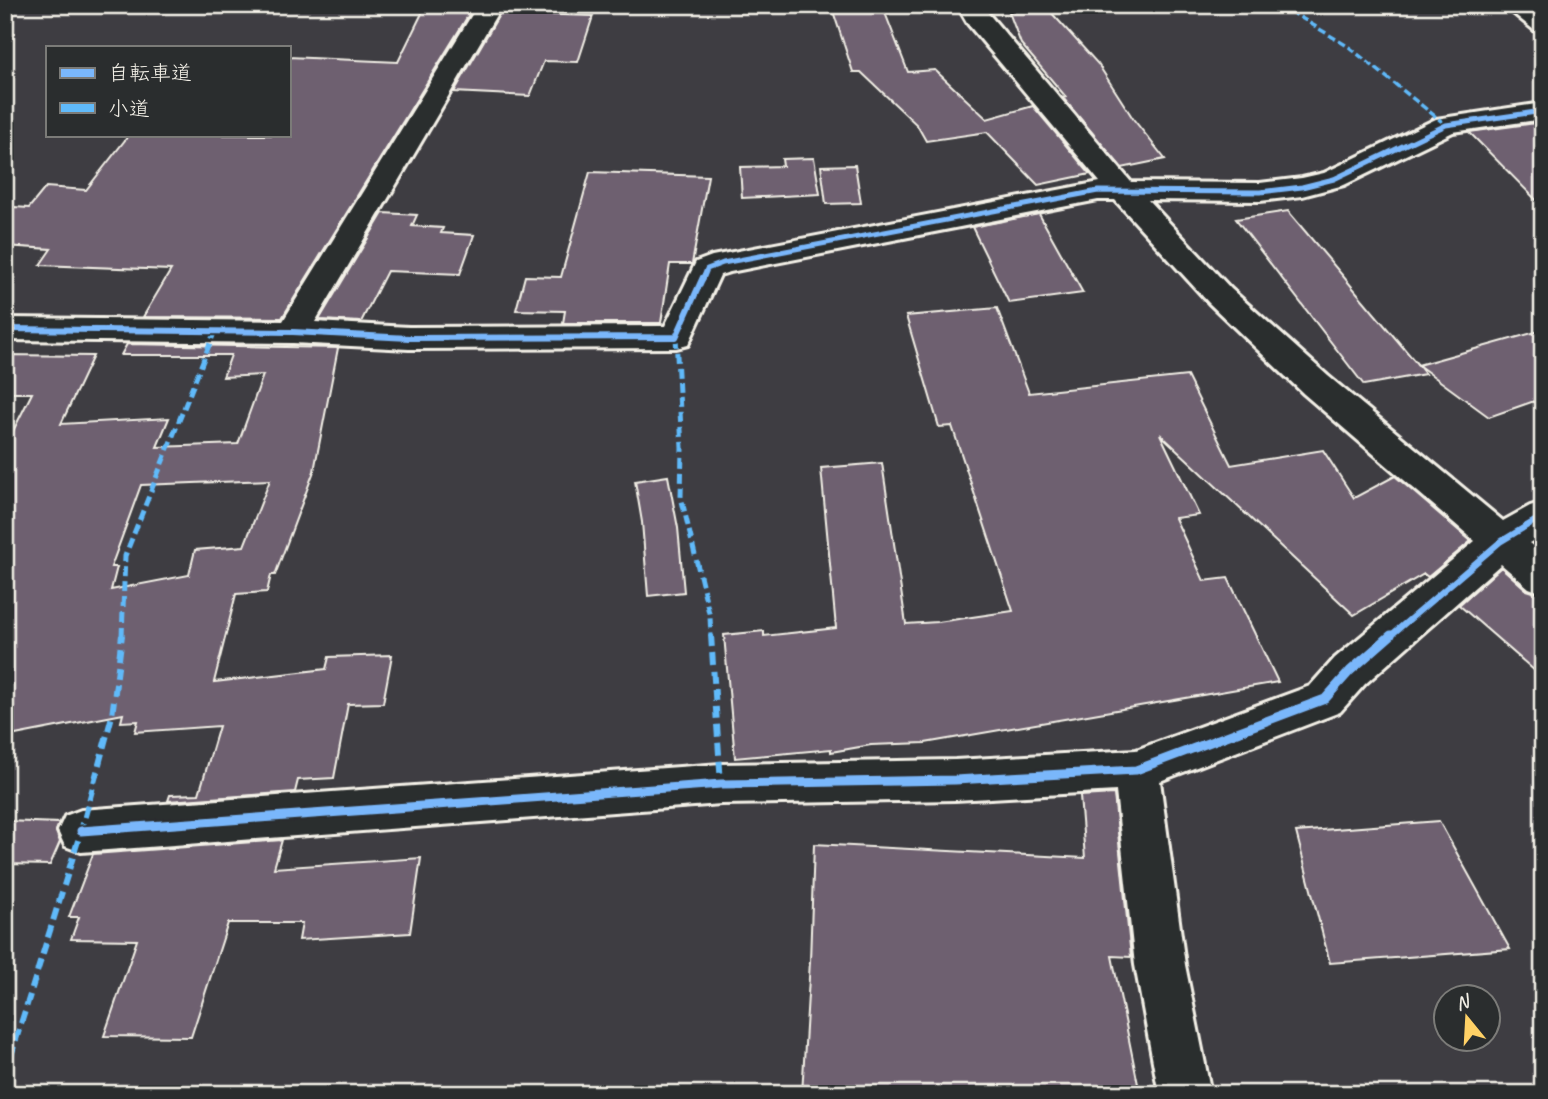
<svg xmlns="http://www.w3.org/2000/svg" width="1548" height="1099" font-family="Caveat,'Klee One',sans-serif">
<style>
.building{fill:#6e6170;stroke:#f4f1e8;stroke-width:2;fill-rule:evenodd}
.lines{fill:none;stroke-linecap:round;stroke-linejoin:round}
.minor-casing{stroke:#f4f1e8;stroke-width:6}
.minor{fill:#2a2d2e;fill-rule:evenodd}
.quiet-far2{stroke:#60bafa;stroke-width:3.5;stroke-dasharray:8 3.5;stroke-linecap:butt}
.quiet-far1{stroke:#60bafa;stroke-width:5;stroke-dasharray:10 5;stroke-linecap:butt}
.quiet{stroke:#60bafa;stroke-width:6;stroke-dasharray:12 6;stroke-linecap:butt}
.cycleway-far2-casing{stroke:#2a2d2e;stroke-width:9}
.cycleway-far1-casing{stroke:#2a2d2e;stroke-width:10}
.cycleway-casing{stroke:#2a2d2e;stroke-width:13}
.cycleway-far2{stroke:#7ab7fb;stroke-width:5}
.cycleway-far1{stroke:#7ab7fb;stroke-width:6}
.cycleway{stroke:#7ab7fb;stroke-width:9}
</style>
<rect width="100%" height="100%" fill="#3e3d42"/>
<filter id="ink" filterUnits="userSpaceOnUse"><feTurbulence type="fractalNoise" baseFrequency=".0143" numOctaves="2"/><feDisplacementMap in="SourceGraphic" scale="14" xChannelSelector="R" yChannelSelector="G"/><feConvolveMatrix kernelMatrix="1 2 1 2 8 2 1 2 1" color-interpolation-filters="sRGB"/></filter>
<g filter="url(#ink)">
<path class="building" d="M426 5H465L463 11H471L282 318 143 317 171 270 40 265 51 249 5 246V217L14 207 29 208 46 187 86 190 129 135H289V57L398 62Z
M831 5H882L908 72 935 70 987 119 1033 106 1090 174 1038 185 987 132 926 141 917 125 861 72H853Z
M1049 10 1098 64 1134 120 1165 159 1122 168 1063 98 1066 97 1021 44 1009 12Z
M500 13 593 16 578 62 544 61 530 96 454 92Z
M1543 122V207L1469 132Z
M814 158 820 194 742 198 740 167 783 166 782 159Z
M855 165 861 203 826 204 821 166Z
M590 172 708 176 692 264H670L661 323H563L565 311 516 310 525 276 561 277Z
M1288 211 1418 365 1425 374 1364 385 1236 219Z
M383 213 417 215 412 226 443 228 441 233 474 235 460 274 387 271 361 322 319 320Z
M1039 214 1083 293 1009 303 972 227Z
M997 308 1029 393 1187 376 1231 465 1323 450 1354 498 1395 476 1471 541 1428 577 1424 574 1354 615 1160 434 1199 515 1175 518 1204 581 1228 578 1278 682 925 743 871 745 831 752V749L735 758 724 635 764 631V636L836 628 821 468 882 463 906 624 938 622 1013 611 952 426 939 427 906 316Z
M1543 330V398L1489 417 1418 365Z
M127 344 338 348 314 471 275 575H271L267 592 236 594 214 682 326 669 329 657 392 655 383 703 348 704 334 778 298 780 295 792 168 801 170 795 199 794 219 726 135 732 138 721 121 722 123 714 5 737V447L32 393H5V355L93 356 61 424 169 418 157 447 238 444 263 375 223 377 231 355H121ZM270 480 244 546 195 550 189 575 111 590 117 567H111L141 485Z
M668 476 678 528 684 592 648 596 642 522 635 481Z
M1501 567 1527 590 1543 595V678L1459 605Z
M1114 794 1131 957 1112 956 1140 1094H802L810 961 814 844 1085 858 1080 796Z
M5 821 59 823 56 832 60 842 50 865 5 864Z
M1439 821 1510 949 1330 963 1296 832Z
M282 840 274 868 421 858 410 933 299 940 302 923H228L191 1037 104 1036 137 940 71 939 79 917H69L93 854Z"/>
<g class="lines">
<defs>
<path id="minor" d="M478 5H502L315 322 409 327 665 326 696 262 712 256 1100 182 968 24 957 5H981L1131 182 1260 183 1302 178 1324 173 1436 119 1543 103V119L1453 132 1344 185 1302 196 1260 201 1148 200 1231 289 1328 376 1503 521 1530 506 1543 502V535L1529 543 1543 554V593L1529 588 1501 564 1365 684 1340 712 1160 781 1185 965 1211 1094H1159L1135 965 1116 791 955 800 721 804 81 852 65 846 58 831 65 816 81 810 721 764 955 760 1136 750 1310 686 1335 658 1475 541 1304 394 1209 303 1115 200H1098L730 272 720 275 688 345 676 348 409 349 293 343 5 340V318L283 321Z
M1503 5H1531L1543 13V32L1534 30Z"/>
</defs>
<use href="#minor" class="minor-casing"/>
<use href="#minor" class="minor"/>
<path class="quiet-far2" d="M1280 5 1349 47 1446 125"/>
<path class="quiet-far1" d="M676 337 682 448 681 497 710 617 711 637
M122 637 125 556 214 333"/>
<path class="quiet" d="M711 635 721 784
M5 1075 81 831 112 716 122 635"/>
<defs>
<path id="cycleway-far2" d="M703 279 707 269 723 263 1098 191 1260 192 1302 187 1334 179 1446 125 1543 111"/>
<path id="cycleway-far1" d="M5 329 293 332 409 338 676 337 703 277
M1389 637 1500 542 1543 516"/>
<path id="cycleway" d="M81 831 721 784 955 780 1136 770 1325 699 1350 671 1391 635"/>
</defs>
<use href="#cycleway-far2" class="cycleway-far2-casing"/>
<use href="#cycleway-far1" class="cycleway-far1-casing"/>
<use href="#cycleway" class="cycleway-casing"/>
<use href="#cycleway-far2" class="cycleway-far2"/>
<use href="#cycleway-far1" class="cycleway-far1"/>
<use href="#cycleway" class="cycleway"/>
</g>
</g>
<rect width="1548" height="1099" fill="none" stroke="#2a2d2e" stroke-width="28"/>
<rect x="14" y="14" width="1520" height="1071" fill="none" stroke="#f4f1e8" stroke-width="2.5" filter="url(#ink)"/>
<rect x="46" y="46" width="245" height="91" fill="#2a2d2e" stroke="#7b7b78" stroke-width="2"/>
<rect x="60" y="68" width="35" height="10" fill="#7ab7fb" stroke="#7b7b78" stroke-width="2"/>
<text x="108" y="80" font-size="21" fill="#f4f1e8">自転車道</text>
<rect x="60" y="103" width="35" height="10" fill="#60bafa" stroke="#7b7b78" stroke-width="2"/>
<text x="108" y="116" font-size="21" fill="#f4f1e8">小道</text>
<g transform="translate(1467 1018) rotate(342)"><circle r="33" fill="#2a2d2e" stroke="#7b7b78" stroke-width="2"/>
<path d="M0-5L12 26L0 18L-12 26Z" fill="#ffd166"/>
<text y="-10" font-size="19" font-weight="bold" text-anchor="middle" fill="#f4f1e8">N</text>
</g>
</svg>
